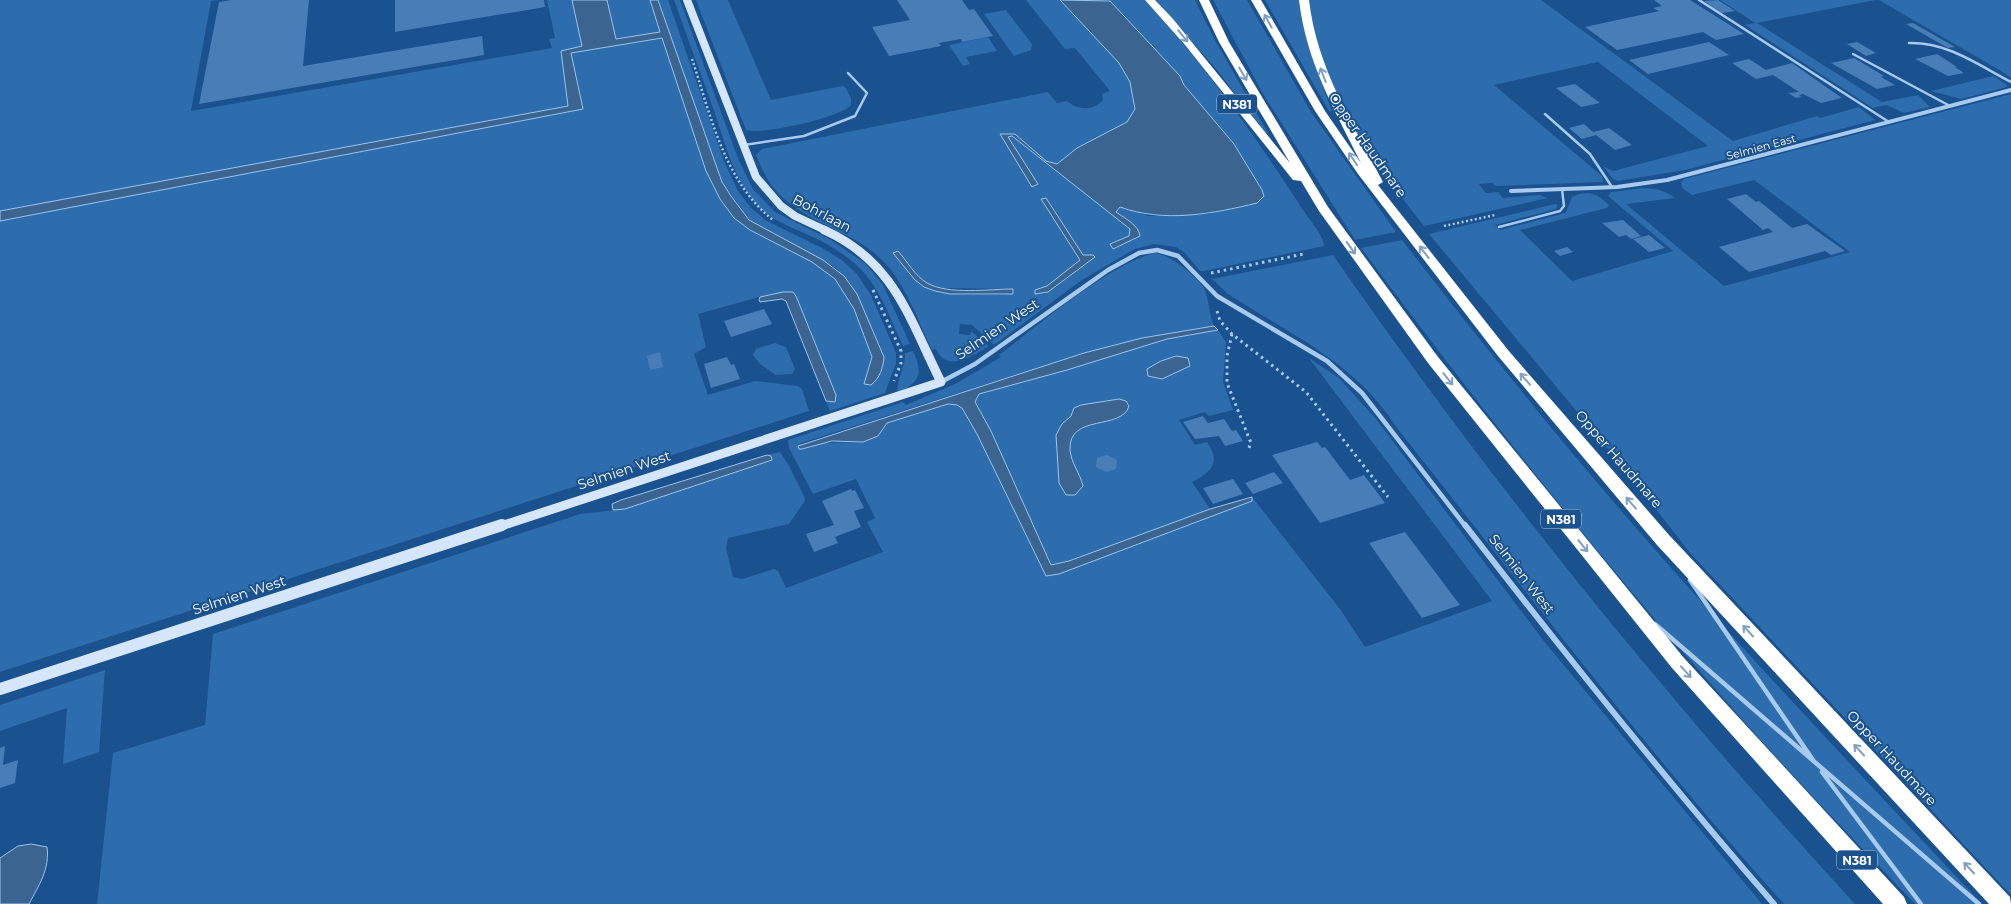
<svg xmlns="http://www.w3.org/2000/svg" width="2011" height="904" font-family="Montserrat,sans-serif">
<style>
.green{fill:#2d6cad;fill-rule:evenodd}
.water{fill:#3b6490;stroke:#9ac5f0}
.building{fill:#477eb8}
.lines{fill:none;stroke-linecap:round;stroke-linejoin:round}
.path-far1{stroke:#a7caee;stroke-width:2.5;stroke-dasharray:2 2.5;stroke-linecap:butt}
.path{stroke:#a7caee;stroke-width:3;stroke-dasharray:2.5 4;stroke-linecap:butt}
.lane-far1{stroke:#a7caee;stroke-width:2.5}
.lane{stroke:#a7caee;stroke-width:4.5}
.street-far2{stroke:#a7caee;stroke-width:4}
.street-far1{stroke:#a7caee;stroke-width:4.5}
.street{stroke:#a7caee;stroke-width:6}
.secondary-far2{stroke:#d5e6fa;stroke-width:8}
.secondary-far1{stroke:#d5e6fa;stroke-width:9}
.secondary{stroke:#d5e6fa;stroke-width:12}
.highway{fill:#fff;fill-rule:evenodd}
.oneway{stroke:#819fc1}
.labels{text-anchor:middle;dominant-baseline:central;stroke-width:4;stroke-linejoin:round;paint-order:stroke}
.far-street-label{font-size:11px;fill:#fff;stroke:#1a518f}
.shield{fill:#1a518f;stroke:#bacbdd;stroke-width:1}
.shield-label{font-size:12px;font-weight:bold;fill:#fff}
.street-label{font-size:14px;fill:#fff;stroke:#1a518f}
</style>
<rect width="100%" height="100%" fill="#1a518f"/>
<path class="green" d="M0 0H219L211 1 191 111 552 48 549 39 555 38 547 0H572L582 46 561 52 568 106 0 211Z
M607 0H650L660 32 616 39Z
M658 0H668L724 161 738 191 751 208 767 221 822 248 842 260 857 274 871 295 896 353V363L885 393 830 411 826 401 829 403 836 395 796 296 793 292 767 295 698 314 706 347 694 354 708 395 755 381 798 386 802 389 809 411 0 672V221L583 109 571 53 662 38 706 171 720 199 734 218 750 230 812 262 835 279 854 309 872 357V365L865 380 876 381 883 366V353L851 284 836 268 823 260 749 220 722 182Z
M674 0H680L739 161 753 189 775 212 831 240 866 264 883 285 910 344 903 346C878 291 873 267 815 238 797 229 773 222 759 207 734 181 725 143 714 111 701 74 687 37 674 0Z
M696 0H728L771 100 842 86 845 87 851 98V105C840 118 762 135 746 130Z
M1026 0H1060L1119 63 1130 82 1135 109 1127 122 1077 148 1057 164 1046 161 1015 134H1001L1032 186 1007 137 1012 136 1130 229 1129 236 1110 244 1134 240 1135 226 1116 212 1120 207 1149 216H1163L1208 214 1257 203 1264 196 1262 190 1234 144 1184 85 1180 76 1109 0H1145C1204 64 1254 134 1301 207 1307 217 1324 235 1324 246L1204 271H1200L1184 252 1176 247 1154 244 1135 249 1082 280 994 345 972 325 960 324 959 334 970 335 971 331 989 346C974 355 947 374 936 349L932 350C917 319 905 281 879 257 850 230 807 223 779 194 768 183 762 169 756 155L762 149 1048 92 1057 103 1067 101C1077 110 1094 111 1103 100L1102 94 1110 91 1075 48 1065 49ZM1046 198 1083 255 1095 257 1056 287 1035 294V290L1047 286 1080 260 1041 199ZM898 251 919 277 928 284 941 288 1013 289 1014 294C990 295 932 299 916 281 909 273 904 260 898 251Z
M1155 0H1195L1216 42 1268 133 1264 134 1218 71Z
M1213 0H1247L1311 112 1396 232 1355 240 1262 92Z
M1265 0H1300L1313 60 1332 111H1329Z
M1309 0H1541L1733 141 1817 116 1820 118 1859 107 1875 120 1685 170 1618 181 1613 179 1603 166 1613 171 1708 146 1598 62 1494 85 1602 176 1603 182 1496 186 1492 183 1479 184 1486 193 1498 192 1503 198 1539 195 1548 198 1424 226C1369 156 1320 92 1309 0Z
M1720 0H1875L1757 23 1882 102 1918 95 1930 107 1904 113 1886 105 1873 108 1745 25 1755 23Z
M1879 0H2011V78L2001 71Z
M1006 10 1032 44 1031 50 1014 56 984 14Z
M988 37 997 51 966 57 970 64 963 66 949 45Z
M1993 76 2006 84 2007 87 1961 99 1931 91Z
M2011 94V895L1691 554 1623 467 1429 234 1555 204 1558 205 1556 209 1495 225 1500 230 1561 214 1566 212 1572 197C1588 189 1598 194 1609 205L1607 208 1520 230 1572 281 1673 251 1608 196 1611 192C1636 190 1653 182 1675 198L1626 204 1724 286 1850 252 1754 180 1692 195 1682 188 1681 182 1684 179Z
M1402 240C1478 338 1555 435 1637 529 1748 657 1866 780 1982 904H1915C1866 852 1815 800 1767 747 1623 588 1489 420 1361 248Z
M1154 253C1170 254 1195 275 1204 288 1208 294 1209 315 1214 326L1142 338 1084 353 798 444 863 442 878 436 887 423 948 404 957 405 962 408 977 434 1046 576 1059 573 1251 501 1252 497 1340 609 1365 647 1492 601 1309 358 1339 378 1376 419 1543 640 1762 904H97L113 753 205 725 213 634 580 514 625 509 772 460 771 456 767 455 780 452 788 464 805 498 804 502 789 524 728 538 726 548 733 577 742 579 774 569 778 571 786 588 883 552 867 522 875 518 856 479 813 494 789 448 788 440 903 402 906 405 955 384 1001 357 999 355C1037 326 1109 265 1154 253Z
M1333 255C1491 483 1667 699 1855 904H1784C1647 752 1524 588 1397 428 1356 363 1290 334 1228 294L1212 279Z
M1218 330 1226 342 1223 382 1233 410 1209 416 1205 412 1179 420 1195 445 1207 442C1221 462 1212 472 1192 482L1210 509 1069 561 1051 565 991 431 975 402 979 394 1067 370 1167 339Z
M775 343 786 347 795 369 792 374 776 375 760 364 753 355 756 349Z
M913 351C923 373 921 382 898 392 895 383 906 366 905 353Z
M105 670 99 752 63 764 67 708 0 731V705Z"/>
<path class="water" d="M572 0H607L616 39 660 32 650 0H658L711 151 722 182 731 196 749 220 823 260 844 276 857 294 884 357C883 368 880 378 871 385L864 384 872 357 854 309 835 279 812 262 750 230 734 218 720 199 706 171 662 38 571 53 583 109 0 221V211L568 106 561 51 582 46Z
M1060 0 1110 1 1180 76 1184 85 1234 144 1262 190 1264 196 1257 203C1212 214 1164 223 1120 207L1116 212C1124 218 1139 225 1140 236L1113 249 1110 244 1129 236 1130 229 1012 136 1008 137 1038 184 1032 187 1000 134H1015L1046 161 1057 164 1077 148 1127 122 1135 109 1130 82 1119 63Z
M1046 198 1083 255H1093L1095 257 1048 292 1035 294V290L1047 286 1080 260 1041 199Z
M898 251C907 261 915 276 927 283 948 295 990 289 1013 289V294H950L935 291 924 287 915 280 893 253Z
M783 292H793L796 296 836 395 835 402 826 401 786 301 782 299 760 302 759 300 760 297Z
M1214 326 1218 330 1167 339 1067 370 979 394 975 402 991 431 1051 565 1069 561 1210 509 1252 497V501L1059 574 1046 576 977 434 962 408 957 405 948 404 887 423 878 436 863 442 832 441 802 449H799L798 446 1084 353 1142 338Z
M1176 356 1188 358 1190 366 1162 379 1148 376 1147 369 1161 361Z
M1119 399 1126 401 1129 406C1122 431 1068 413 1070 450 1071 463 1080 473 1083 486L1075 495H1066L1059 483 1056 435 1062 424 1071 416 1074 408 1081 405Z
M767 455 771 456 772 460 625 509 613 510 612 504 621 500Z
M31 844 47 847C50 869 39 885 29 904H0V858L18 846Z"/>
<path class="building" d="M232 0H309L303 66 482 36 484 55 199 104 219 2Z
M395 0H544L545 7 395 32Z
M897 0H962L969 10 974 9 993 36 962 42 961 39 939 43 941 46 889 56 872 27 910 20Z
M1654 0H1690L1744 34 1716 40 1703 32 1617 50 1585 27 1659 11 1653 8 1662 6Z
M1718 0 1735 11 1722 13 1704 1Z
M1913 23 1955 47 1948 48 1906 24Z
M1709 42 1729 55 1648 74 1629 60Z
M1857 42 1876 53 1866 56 1847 44Z
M1937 54 1957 67H1955L1964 73 1948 76 1915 59Z
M1854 58 1884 76 1881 77 1895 85 1877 89 1831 63Z
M1749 59 1766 70 1792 63 1842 98 1821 103 1803 94 1799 95 1801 97 1796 98 1788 93 1799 92 1773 75 1756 79 1732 63Z
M1575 84 1600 103 1581 107 1556 88Z
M1584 124 1593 132 1609 128 1632 145 1615 150 1596 135 1582 139 1569 128Z
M1746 194 1756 202 1759 201 1792 228 1807 224 1845 251 1831 255 1825 251 1749 272 1719 247 1773 232 1768 228 1763 230 1727 199Z
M1623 220 1641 236 1631 239 1626 235 1619 237 1602 223Z
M1649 235 1665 248 1649 252 1633 239Z
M1567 247 1573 252 1560 256 1554 251Z
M764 309 772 324 731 337 724 321Z
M660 352 663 367 650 370 647 356Z
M727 357 731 365 734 364 740 379 711 388 704 364Z
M1203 416 1208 423 1224 419 1232 431 1236 430 1243 441 1225 446 1219 436 1195 439 1183 422Z
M1317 442 1322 448 1325 447 1350 480 1364 475 1385 503 1320 523 1272 455Z
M1107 455 1117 460 1116 469 1106 472 1096 467 1097 458Z
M1274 472 1283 483 1253 494 1245 483Z
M1233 479 1243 494 1213 504 1203 488Z
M851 489 852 491 855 490 864 508 854 511 861 527 835 537 838 543 814 552 806 534 834 525 822 501Z
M1405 532 1460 605 1422 618 1369 543Z
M5 746 3 765 18 760 15 783 0 788V748Z"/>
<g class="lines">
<path class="path-far1" d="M692 59C711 116 724 181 773 220
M1444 226 1495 215"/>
<path class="path" d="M1211 273 1304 254
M873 290 901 351V363L894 381
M1217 311 1220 321 1232 334 1306 392 1388 497
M1232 334 1227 356V383L1251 443 1248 450"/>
<path class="lane-far1" d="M1699 0 1889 122
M1909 43C1948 42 1978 65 2011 82
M1853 54 1950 106
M1545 114 1590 154 1612 187
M744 145 804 136 855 116 867 93 848 73
M1499 227 1560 211 1564 206 1562 189"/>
<path class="lane" d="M1690 580 1813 760
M1655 624 1979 904
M1822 772 1921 904"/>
<path class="street-far2" d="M1511 191 1617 187 1667 180 2011 90"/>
<path class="street-far1" d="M941 382 975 364 1108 270 1139 253 1157 250 1178 256 1217 296 1327 361 1362 393 1466 527"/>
<path class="street" d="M1465 525C1565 654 1667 781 1774 904"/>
<path class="secondary-far2" d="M687 0 756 177 781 206 795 216 827 231"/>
<path class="secondary-far1" d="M498 527 941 382C909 318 894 261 824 230"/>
<path class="secondary" d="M0 689 502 525"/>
<path class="highway" d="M1145 0H1155L1173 19 1290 163 1219 42 1199 0H1209L1229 42 1328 207 1438 357 1684 658 1904 897 1907 904H1883L1672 668 1428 363 1319 211 1301 181 1293 180 1185 45Z
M1251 0H1261L1325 111 1361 163C1334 109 1306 61 1299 0H1309C1317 68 1352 122 1383 182L1378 185 1508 350 1669 535 2010 897 2011 904H1989L1657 545 1498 356 1358 174 1315 111Z"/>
</g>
<defs><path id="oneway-shaft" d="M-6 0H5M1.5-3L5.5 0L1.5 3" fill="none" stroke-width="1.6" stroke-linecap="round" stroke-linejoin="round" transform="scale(1.25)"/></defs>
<g class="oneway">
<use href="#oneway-shaft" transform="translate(1268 21) rotate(-119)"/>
<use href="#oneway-shaft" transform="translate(1183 36) rotate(50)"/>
<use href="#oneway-shaft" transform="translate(1243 74) rotate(60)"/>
<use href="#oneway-shaft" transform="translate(1323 75) rotate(-111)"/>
<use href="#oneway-shaft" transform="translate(1353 159) rotate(-124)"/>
<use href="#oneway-shaft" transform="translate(1351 248) rotate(54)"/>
<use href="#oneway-shaft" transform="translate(1424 252) rotate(-128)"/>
<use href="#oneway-shaft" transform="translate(1448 379) rotate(51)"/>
<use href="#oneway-shaft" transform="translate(1525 379) rotate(-131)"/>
<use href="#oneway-shaft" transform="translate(1631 503) rotate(-131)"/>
<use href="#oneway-shaft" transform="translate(1583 546) rotate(51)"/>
<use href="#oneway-shaft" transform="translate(1748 631) rotate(-133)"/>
<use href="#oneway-shaft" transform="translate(1686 672) rotate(48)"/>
<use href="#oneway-shaft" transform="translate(1859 750) rotate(-133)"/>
<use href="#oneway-shaft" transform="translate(1969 868) rotate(-133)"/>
</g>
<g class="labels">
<g class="far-street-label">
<text transform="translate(1761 147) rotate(-15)">Selmien East</text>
</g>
<g class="shield">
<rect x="1217" y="94.5" width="40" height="19" rx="4"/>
<rect x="1541" y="509.5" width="40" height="19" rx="4"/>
<rect x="1837" y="850.5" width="40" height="19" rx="4"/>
</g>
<g class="shield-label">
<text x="1237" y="104">N381</text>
<text x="1561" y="519">N381</text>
<text x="1857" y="860">N381</text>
</g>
<g class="street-label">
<text transform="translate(1368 145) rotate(55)">Opper Haudmare</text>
<text transform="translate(822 213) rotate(28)">Bohrlaan</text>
<text transform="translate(997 329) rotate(-34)">Selmien West</text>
<text transform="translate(1619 459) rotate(49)">Opper Haudmare</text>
<text transform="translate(624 470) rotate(-18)">Selmien West</text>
<text transform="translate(1522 574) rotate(52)">Selmien West</text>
<text transform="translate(239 595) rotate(-18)">Selmien West</text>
<text transform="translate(1892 758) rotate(47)">Opper Haudmare</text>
</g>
</g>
</svg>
